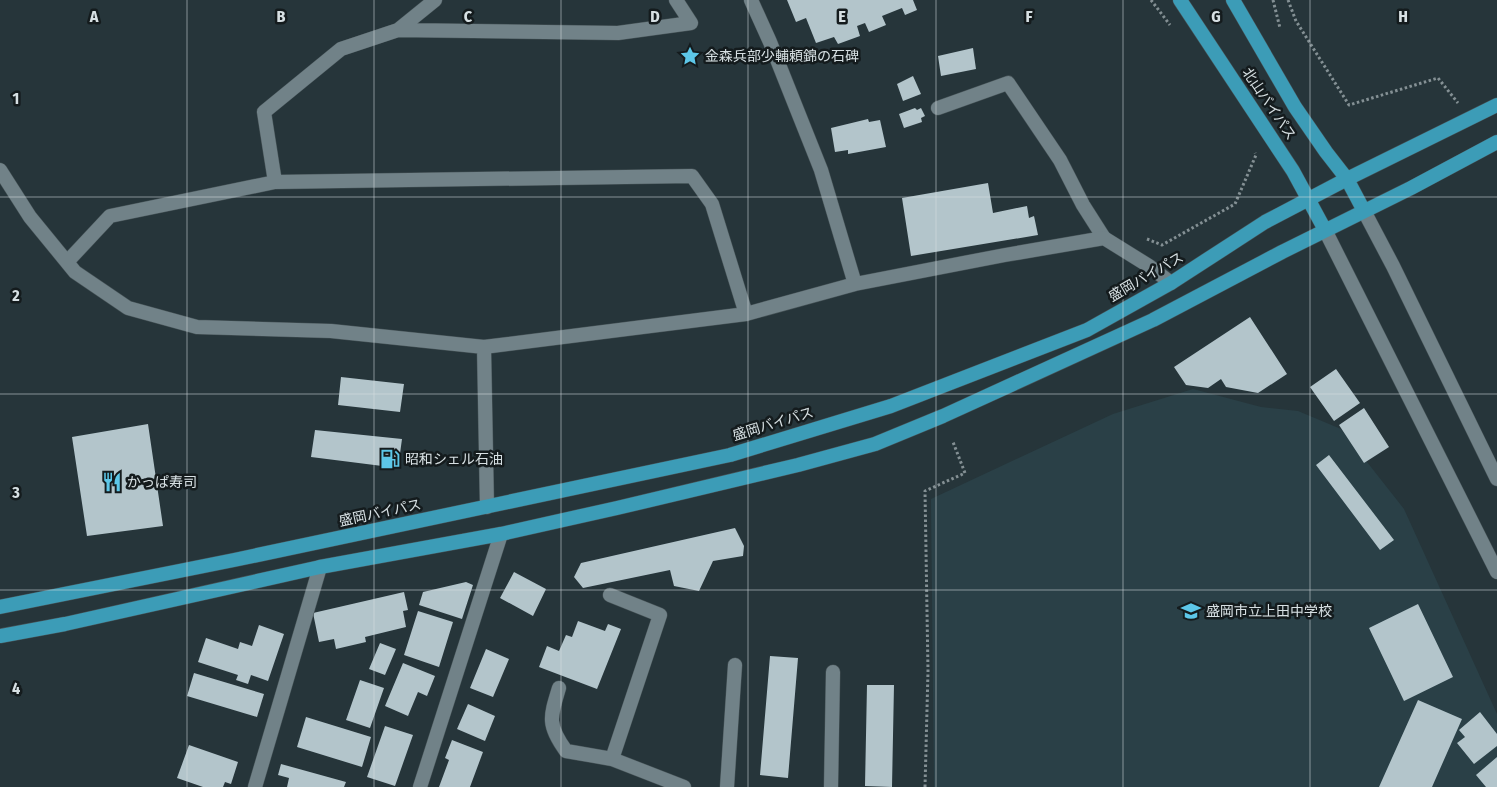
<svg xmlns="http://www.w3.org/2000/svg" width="1497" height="787" font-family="'Fira Sans Condensed','Noto Sans JP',sans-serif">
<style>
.built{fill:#2a4047}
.building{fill:#b3c5cb}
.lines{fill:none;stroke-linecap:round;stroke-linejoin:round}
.service-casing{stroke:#465357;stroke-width:15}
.minor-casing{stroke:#465357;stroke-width:15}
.tertiary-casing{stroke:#465357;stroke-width:15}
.trunk-casing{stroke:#465357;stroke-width:15}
.path{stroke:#849094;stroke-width:3;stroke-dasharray:2.5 2.5;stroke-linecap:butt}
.service{stroke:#718288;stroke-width:14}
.minor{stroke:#718288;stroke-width:14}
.tertiary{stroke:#718288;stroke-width:14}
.trunk{stroke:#3c9cb7;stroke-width:14}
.grid{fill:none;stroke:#d7e0e3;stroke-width:1;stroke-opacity:0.55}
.labels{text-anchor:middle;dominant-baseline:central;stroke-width:5;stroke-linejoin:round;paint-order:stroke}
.poi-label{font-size:14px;fill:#d7e0e3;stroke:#141b1d;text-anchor:start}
.street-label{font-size:14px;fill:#d7e0e3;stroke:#141b1d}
.grid-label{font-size:16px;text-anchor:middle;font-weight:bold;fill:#d7e0e3;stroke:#141b1d;stroke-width:5;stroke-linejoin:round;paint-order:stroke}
</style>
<rect width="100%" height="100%" fill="#26353a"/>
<path class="built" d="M1193 389 1261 407 1298 411 1341 429 1404 509 1497 714V787H934L931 499 1113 414Z"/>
<path class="building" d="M787 0H913L917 10 905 15 902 8 882 16 886 25 869 32 865 23 857 26 860 36 838 44 834 37 816 43 806 18 796 22Z
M973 48 976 69 941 76 938 56Z
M913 76 921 94 903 101 897 84Z
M915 108 917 110 921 108 925 116 921 118 922 122 904 128 899 114Z
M868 119 869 122 880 120 886 147 848 154V150L835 152 831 128Z
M988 183 993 213 1027 206 1029 218 1034 216 1038 235 911 256 902 198Z
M1250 317 1287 374 1258 393 1226 387 1221 379 1208 388 1186 385 1174 367Z
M1336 369 1360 403 1334 421 1310 387Z
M341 377 404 384 400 412 338 405Z
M1364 408 1389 447 1364 463 1339 425Z
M148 424 163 526 87 536 72 437Z
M315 430 402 439 398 468 311 457Z
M1329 455 1394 540 1380 550 1316 465Z
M735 528 744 546 743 556 713 561 699 591 674 586 670 570 583 588 574 577 581 563Z
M514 572 546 589 533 616 500 598Z
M466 582 473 585 462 619 419 605 423 592Z
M404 592 408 610 403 611 406 627 365 637 366 642 336 649 334 639 319 642 313 613Z
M1418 604 1453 677 1404 701 1369 628Z
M418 611 453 622 439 667 404 655Z
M578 621 605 631 608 624 621 629 597 689 539 667 547 646 559 651 566 635 572 637Z
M259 625 284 634 268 681 251 675 248 684 236 680 238 675 198 662 206 638 238 649 240 642 252 646Z
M380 643 396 649 385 675 369 669Z
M486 649 509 659 493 697 470 688Z
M770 656 798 658 788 778 760 775Z
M403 663 435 676 427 696 418 692 408 716 385 706Z
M194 673 264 694 257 717 187 696Z
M360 680 384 688 370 728 346 720Z
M867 685H894L892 787 865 786Z
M1418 700 1462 719 1432 787H1379Z
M468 704 495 716 485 741 457 729Z
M1480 712 1497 734V746L1474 764 1457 743 1465 737 1459 730Z
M306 717 371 737 362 767 297 747Z
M385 726 413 735 395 786 367 777Z
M452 740 483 752 470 787H439L449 760 445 758Z
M189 745 238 762 231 784 225 782 223 787H203L177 778Z
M1497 757V787H1486L1476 775Z
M281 764 346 782 344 787H287L289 778 278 775Z"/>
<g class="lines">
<defs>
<path id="service" d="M938 108 1008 83 1060 160 1083 205 1104 238
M610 595 660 615 612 759
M559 688C550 717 547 725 566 751L612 759 684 787
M255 787 320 567
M727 787 735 665
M831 787 833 672"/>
<path id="minor" d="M751 0 770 42 821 170 855 284
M398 30 618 33 691 23 676 0
M0 170 30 217 75 272 128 308 197 327 331 331 484 347 746 314 855 284 1005 255 1104 238 1149 266 1171 283
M275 182 264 112 341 49 398 30 435 0
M67 262 110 216 275 182 692 176 712 204 746 314
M484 347 487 507
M420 787 501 534"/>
<path id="tertiary" d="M1364 211 1393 266 1497 479
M1325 230 1497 572"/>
<path id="trunk" d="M1180 0 1293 171 1325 230
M1233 0 1295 107 1326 152 1347 179 1364 211
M0 607 234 560 730 455 891 406 1087 330 1171 283 1265 222 1347 179 1497 105
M0 636 65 624 320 567 501 534 617 508 798 465 875 444 943 416 1153 320 1282 252 1411 188 1497 142"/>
</defs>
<use href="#service" class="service-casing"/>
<use href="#minor" class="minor-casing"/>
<use href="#tertiary" class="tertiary-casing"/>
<use href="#trunk" class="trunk-casing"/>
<path class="path" d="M1151 0 1170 25
M1273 0 1280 28
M1288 0 1296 21 1349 105 1438 78 1458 103
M1147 239 1162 245 1235 204 1256 155 1255 153
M925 787 928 671 925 491 965 473 953 442"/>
<use href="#service" class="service"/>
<use href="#minor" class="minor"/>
<use href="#tertiary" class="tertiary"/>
<use href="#trunk" class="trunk"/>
</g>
<path class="grid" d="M187 0V787M374 0V787M561 0V787M748 0V787M936 0V787M1123 0V787M1310 0V787M0 197H1497M0 394H1497M0 590H1497"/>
<defs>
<symbol id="sight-bare" viewBox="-9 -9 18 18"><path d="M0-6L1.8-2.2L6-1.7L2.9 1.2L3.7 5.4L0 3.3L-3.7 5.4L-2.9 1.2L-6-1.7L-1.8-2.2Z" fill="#5dc7e8" stroke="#141b1d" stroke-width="2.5" paint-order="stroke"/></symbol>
<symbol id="fuel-bare" viewBox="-9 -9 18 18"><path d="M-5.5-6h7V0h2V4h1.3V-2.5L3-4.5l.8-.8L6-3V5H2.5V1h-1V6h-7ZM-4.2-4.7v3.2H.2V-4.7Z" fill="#5dc7e8" stroke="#141b1d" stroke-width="2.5" paint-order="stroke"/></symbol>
<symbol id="restaurant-bare" viewBox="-9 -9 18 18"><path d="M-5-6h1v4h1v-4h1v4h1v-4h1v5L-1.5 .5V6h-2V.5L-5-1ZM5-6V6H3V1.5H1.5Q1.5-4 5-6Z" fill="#5dc7e8" stroke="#141b1d" stroke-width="2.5" paint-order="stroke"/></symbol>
<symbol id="school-bare" viewBox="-9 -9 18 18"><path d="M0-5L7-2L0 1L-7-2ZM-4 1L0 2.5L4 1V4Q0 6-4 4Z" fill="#5dc7e8" stroke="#141b1d" stroke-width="2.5" paint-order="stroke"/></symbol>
</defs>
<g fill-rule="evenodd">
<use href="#sight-bare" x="676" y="42" width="28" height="28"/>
<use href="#fuel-bare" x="376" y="445" width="28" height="28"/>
<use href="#restaurant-bare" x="98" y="468" width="28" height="28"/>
<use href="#school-bare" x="1177" y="597" width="28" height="28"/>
</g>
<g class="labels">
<g class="poi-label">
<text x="705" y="56">金森兵部少輔頼錦の石碑</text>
<text x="405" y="459">昭和シェル石油</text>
<text x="127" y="482">かっぱ寿司</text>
<text x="1206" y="611">盛岡市立上田中学校</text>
</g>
<g class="street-label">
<text transform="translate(1269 104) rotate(56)">北山バイパス</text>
<text transform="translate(1146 277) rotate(-30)">盛岡バイパス</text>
<text transform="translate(773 424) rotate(-17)">盛岡バイパス</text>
<text transform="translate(380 513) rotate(-12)">盛岡バイパス</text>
</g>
</g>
<g class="grid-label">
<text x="94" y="22">A</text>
<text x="281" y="22">B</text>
<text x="468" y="22">C</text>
<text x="655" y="22">D</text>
<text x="842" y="22">E</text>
<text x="1029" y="22">F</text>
<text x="1216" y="22">G</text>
<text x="1403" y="22">H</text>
<text x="16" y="104">1</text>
<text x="16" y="301">2</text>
<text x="16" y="498">3</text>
<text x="16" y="694">4</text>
</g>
</svg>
